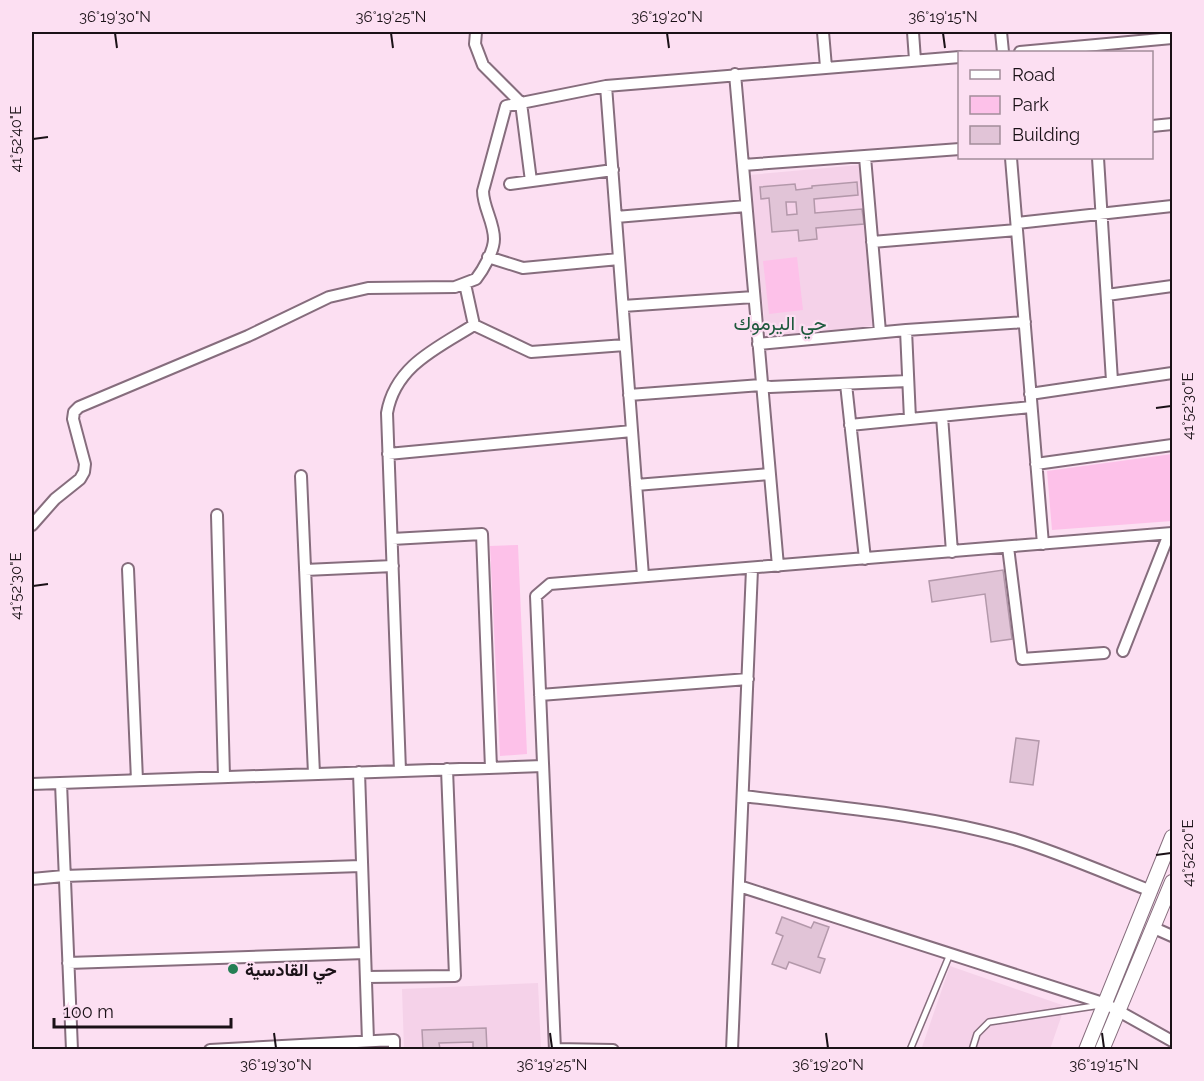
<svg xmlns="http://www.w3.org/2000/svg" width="1204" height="1081" font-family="Raleway,Vazirmatn,sans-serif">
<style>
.built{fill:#f5d2e9}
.green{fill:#fdc1e9}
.building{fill:#e1c4d7;stroke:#b398aa;stroke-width:1.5;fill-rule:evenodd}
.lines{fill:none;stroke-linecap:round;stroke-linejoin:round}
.service-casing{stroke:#866d7d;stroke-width:8}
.minor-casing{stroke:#866d7d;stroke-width:14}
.tertiary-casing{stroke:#866d7d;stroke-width:16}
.service{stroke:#fff;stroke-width:5}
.minor{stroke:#fff;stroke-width:10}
.tertiary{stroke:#fff;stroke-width:14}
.ticks{fill:none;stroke:#1a1117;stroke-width:2}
.poi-dot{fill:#247f54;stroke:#fcdff2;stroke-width:2}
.labels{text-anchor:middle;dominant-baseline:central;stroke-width:4.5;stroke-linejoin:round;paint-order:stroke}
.poi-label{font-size:18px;font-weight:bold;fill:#1a1117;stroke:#fcdff2;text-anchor:start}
.neighbourhood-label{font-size:20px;fill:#1d593c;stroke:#fcdff2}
.neatline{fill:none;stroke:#1a1117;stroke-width:2}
.ticks-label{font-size:15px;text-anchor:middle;fill:#1a1117}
</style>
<rect width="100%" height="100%" fill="#fcdff2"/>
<path class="built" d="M859 165 874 326 766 336 749 175Z
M950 966 1065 1006 1050 1049 921 1050Z
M538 983 541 1049H404L402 989Z"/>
<path class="green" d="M797 257 803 310 769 314 763 261Z
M1172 454V521L1052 530 1047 471Z
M518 545 527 754 500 756 490 546Z"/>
<path class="building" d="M857 182 858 195 814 199 815 213 862 209 864 224 816 228 817 239 799 241 798 230 772 232 769 198 761 199 760 187 795 184 796 190 812 188V186ZM786 202H796L797 214 787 215Z
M1003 570 1012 639 991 642 985 594 932 602 929 581Z
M1016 738 1039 741 1033 785 1010 782Z
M782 917 811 928 814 922 829 927 818 957 825 959 820 973 789 962 786 969 772 964 783 936 776 933Z
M486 1028 487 1050H473V1042L439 1043 440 1049H423L422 1030Z"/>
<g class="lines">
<defs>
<path id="service" d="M910 1050 950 954
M972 1050 977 1034 989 1022 1101 1005"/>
<path id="minor" d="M476 32 475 44 483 65 521 103 531 181
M823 32 826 67
M913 32 915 60
M1001 32 1003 52
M1020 52 1172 38
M735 74 778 566
M606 86 643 576
M1152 126 1172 124
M865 157 880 332
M1011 158 1043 544
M1098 158 1112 381
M743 165 960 149
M510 184 613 170
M616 217 746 206
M1017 223 1172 206
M872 242 1017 230
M488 257 523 268 619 259
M465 284 474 325 531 352 625 345
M1107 295 1172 286
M623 306 754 297
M906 330 910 419
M758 344 906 330 1025 322
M846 384 865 559
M1030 394 1172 373
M629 395 761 385 770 387 908 381
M942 416 952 552
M850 425 1031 407
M388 454 632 431
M1036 464 1172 445
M301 476 314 774
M636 485 769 474
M217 515 224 777
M32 525 55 499 80 479 84 472 85 464 73 419 74 412 79 407 248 336 329 297 368 288 455 287 476 279C483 270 494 251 494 239 494 222 483 207 483 191L506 106 606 86 960 57
M392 539 482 534 491 768
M1008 547 1022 659 1104 653
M128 569 137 780
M305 570 393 566
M1123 651 1169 534
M540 695 748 679
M400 771 387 413C395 366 437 348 474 325
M359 772 368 1041
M61 783 72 1050
M32 784 543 766
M743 796C834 807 926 814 1014 839 1060 853 1105 873 1151 891
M32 879 64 876 361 866
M739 886 1106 1004 1172 1041
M1154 928 1172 936
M68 963 365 953
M366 977 455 976 447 769
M555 1049 613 1050
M210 1050 394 1040V1050
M555 1050 536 596 550 584 1172 533
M732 1050 752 569"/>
<path id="tertiary" d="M1086 1050 1172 837
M1102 1050 1172 882"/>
</defs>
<use href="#service" class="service-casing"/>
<use href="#minor" class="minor-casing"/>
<use href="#tertiary" class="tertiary-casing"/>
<use href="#service" class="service"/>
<use href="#minor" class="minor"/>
<use href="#tertiary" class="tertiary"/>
</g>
<path class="ticks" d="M115 33 117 48M391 33 393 48M667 33 669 48M943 33 945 48M33 139 48 137M1156 408 1171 406M33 586 48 584M1156 855 1171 853M274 1033 276 1048M550 1033 552 1048M826 1033 828 1048M1102 1033 1104 1048"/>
<circle class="poi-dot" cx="233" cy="969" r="6"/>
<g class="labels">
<g class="poi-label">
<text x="245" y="969">حي القادسية</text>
</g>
<g class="neighbourhood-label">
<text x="780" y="323">حي اليرموك</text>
</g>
</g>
<rect width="1204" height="1081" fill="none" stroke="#fcdff2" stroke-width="66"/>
<rect x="958" y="51" width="195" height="108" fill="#fcdff2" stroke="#a28d9a" stroke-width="1.5"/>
<rect x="970" y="70" width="30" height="9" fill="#ffffff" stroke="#a28d9a" stroke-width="1.5"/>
<text x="1012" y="81" font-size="18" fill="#1a1117">Road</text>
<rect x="970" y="96" width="30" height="18" fill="#fdc1e9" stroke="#a28d9a" stroke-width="1.5"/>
<text x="1012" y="111" font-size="18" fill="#1a1117">Park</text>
<rect x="970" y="126" width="30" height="18" fill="#e1c4d7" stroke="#a28d9a" stroke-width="1.5"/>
<text x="1012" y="141" font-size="18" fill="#1a1117">Building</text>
<path d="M54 1018v9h177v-9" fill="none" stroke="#1a1117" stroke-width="3"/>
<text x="63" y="1018" font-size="18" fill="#1a1117" stroke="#fcdff2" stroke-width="4.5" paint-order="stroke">100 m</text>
<rect x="33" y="33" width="1138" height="1015" class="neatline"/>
<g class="ticks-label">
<text x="115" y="22">36°19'30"N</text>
<text x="391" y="22">36°19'25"N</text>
<text x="667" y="22">36°19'20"N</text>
<text x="943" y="22">36°19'15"N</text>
<text transform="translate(16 139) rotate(-90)" y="5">41°52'40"E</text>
<text transform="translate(1188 406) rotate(-90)" y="5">41°52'30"E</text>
<text transform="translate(16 586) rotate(-90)" y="5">41°52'30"E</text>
<text transform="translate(1188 853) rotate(-90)" y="5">41°52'20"E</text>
<text x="276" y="1070">36°19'30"N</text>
<text x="552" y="1070">36°19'25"N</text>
<text x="828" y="1070">36°19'20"N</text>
<text x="1104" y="1070">36°19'15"N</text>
</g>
</svg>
